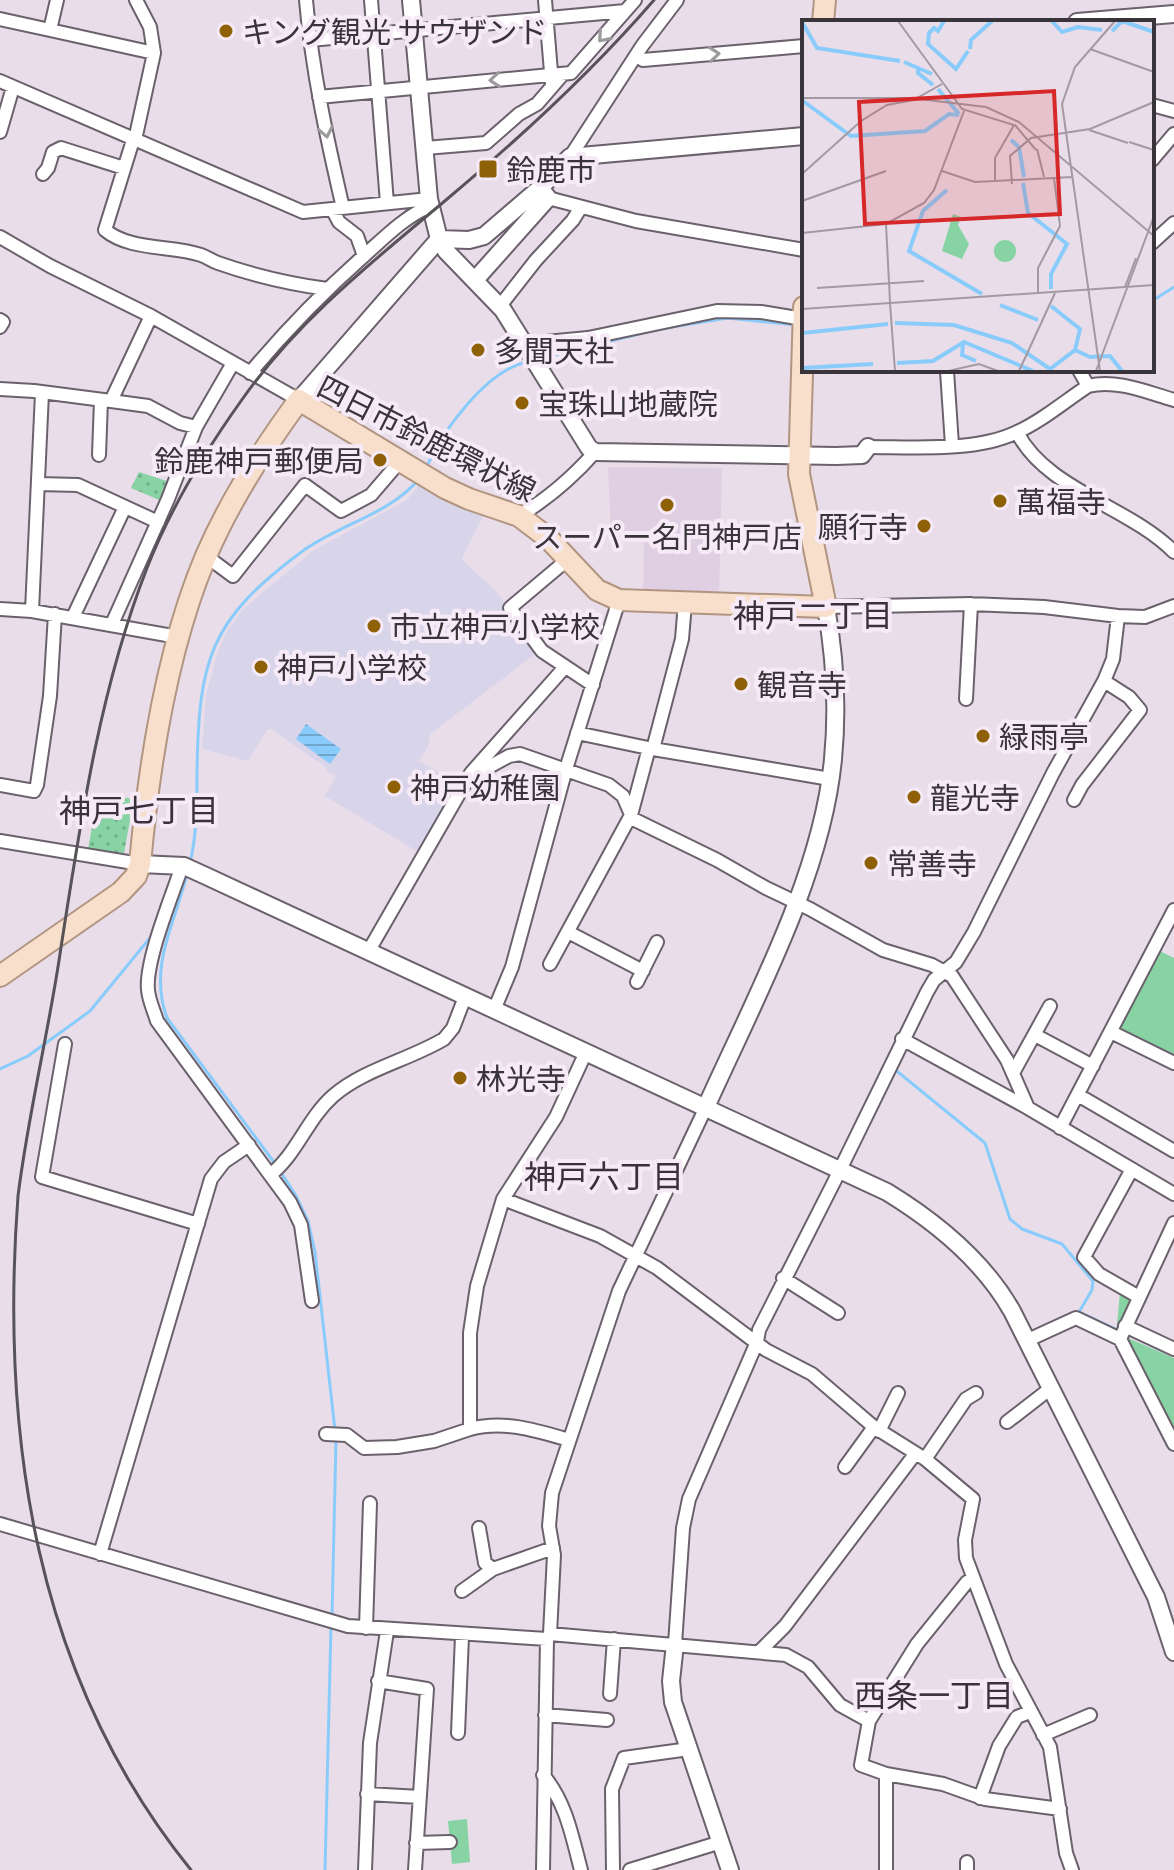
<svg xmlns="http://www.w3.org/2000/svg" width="1174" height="1870" font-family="'PT Sans Narrow','Noto Sans JP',sans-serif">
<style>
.built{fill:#e0cfe2}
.education{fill:#d8d4ea}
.grass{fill:url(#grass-dots)}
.green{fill:#88d3a4}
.water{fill:url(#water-rules)}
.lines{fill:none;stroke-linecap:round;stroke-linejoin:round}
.stream{stroke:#89ccfb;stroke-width:3}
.minor-casing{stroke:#6b616c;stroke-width:16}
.tertiary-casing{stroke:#6b616c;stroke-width:20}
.primary-casing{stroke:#b19581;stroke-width:24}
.minor{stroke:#fff;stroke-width:12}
.tertiary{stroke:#fff;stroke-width:16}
.primary{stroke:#f7dfcb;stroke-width:20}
.rail{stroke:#585259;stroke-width:3}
.oneway{stroke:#9c9a9c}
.poi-dot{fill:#8e6107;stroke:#f6eaf7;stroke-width:3}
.labels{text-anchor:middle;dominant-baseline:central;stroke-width:8;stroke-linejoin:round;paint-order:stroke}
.poi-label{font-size:30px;fill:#393439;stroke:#f6eaf7;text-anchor:start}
.street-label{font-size:30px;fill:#393439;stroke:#f6eaf7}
.neighbourhood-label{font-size:32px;fill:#3a313b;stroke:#f6eaf7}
.inset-river{fill:none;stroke:#89ccfb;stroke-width:4}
.inset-road{fill:none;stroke:#a399a3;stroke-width:2}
.view{fill:#d62828;fill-opacity:0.15;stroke:#d62828;stroke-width:4}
.inset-edge{fill:none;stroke:#393439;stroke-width:4}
</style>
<defs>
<pattern id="grass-dots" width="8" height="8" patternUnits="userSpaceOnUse" patternTransform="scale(2)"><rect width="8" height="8" fill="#88d3a4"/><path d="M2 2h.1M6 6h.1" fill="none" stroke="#70ac87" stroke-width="1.8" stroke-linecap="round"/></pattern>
<pattern id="water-rules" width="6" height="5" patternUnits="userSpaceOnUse" patternTransform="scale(2)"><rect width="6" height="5" fill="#89ccfb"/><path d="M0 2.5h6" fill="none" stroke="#71a6cc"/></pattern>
</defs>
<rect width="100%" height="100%" fill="#e9ddea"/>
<path class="built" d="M608 467 722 468 719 600 643 597 644 533H611Z"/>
<path class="education" d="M424 479 485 512 462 558 464 562 496 591 538 652 430 734 428 747 419 761 441 773 463 779 422 851 418 852 325 796 336 776 326 771 327 768 271 729 267 730 248 761 202 749 206 695 217 654 227 631 243 609 314 550 407 500Z"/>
<path class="grass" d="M139 472 170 482 164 502 131 488Z
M98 794 134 799 124 853 88 849Z"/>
<path class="green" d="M1158 950 1174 958V1059L1121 1034 1118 1027Z
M1120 1291 1128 1295 1130 1305 1117 1325Z
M1128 1338 1174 1358V1434L1126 1339Z
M467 1819 470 1862 452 1864 448 1821Z"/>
<path class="water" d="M306 724 341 749 330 764 296 739Z"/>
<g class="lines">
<path class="stream" d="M1152 301 1174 287
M666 328 727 318 797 325
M542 358 659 329
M427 466C443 430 487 370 527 362
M190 863C197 834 197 801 197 771 199 660 209 621 300 553 337 525 389 515 419 479
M187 874C175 924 148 966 167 1018L276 1165
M893 1068 985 1143 1010 1219 1022 1229 1062 1244 1093 1281 1092 1290 1079 1312 1120 1331
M0 1069 28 1056 90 1011 154 933
M280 1171 295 1194 308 1221 315 1252 335 1430
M1127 1334 1163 1351
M332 1618 336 1438
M325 1870 331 1626"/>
<defs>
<path id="minor" d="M306 0C312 71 327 139 343 208
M371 0 387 203
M545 0 552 84
M0 19 50 30 57 0
M50 30 154 53
M310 40 625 11
M637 56 643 60 804 46
M0 81 303 212 429 199
M319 97 571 73 635 0
M1152 105 1174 111
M0 132 13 87
M133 140 105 230C130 251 172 245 201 255 207 257 212 261 218 263 252 275 291 284 327 289
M135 140 154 53 150 27 136 0
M425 148 486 143 519 114 537 104 563 74
M570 157 642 46 677 0
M1152 160 1174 134
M43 174 48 168 53 152 61 148 124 168
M548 198 636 221 804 250
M332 209 339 222 357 236 364 256
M0 237 50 266 151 316 299 400
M1152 243 1174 223
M500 306 536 260 573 220 581 207
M0 320 3 322 0 327
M525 344 588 338 717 311 761 312 803 319
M1079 370 1088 386
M947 371 952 445
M250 373C286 330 324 291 366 254 386 236 406 216 430 206
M0 389 34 391 111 401 151 316
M111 401 148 406 180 423 196 427
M1017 432C1045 489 1130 507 1174 552
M868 447C913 447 974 452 1015 433 1041 422 1065 401 1088 386 1117 379 1146 392 1174 400
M99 455 101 400
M38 484 78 485 158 522
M519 516C549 498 572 478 595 452
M206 556 233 576 305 485 341 511 371 495 401 460
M567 560 510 608 542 651 593 685
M826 607 971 604 1044 607 1118 616 1145 617 1174 606
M0 609 32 611 178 637
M32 611 42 393
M73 617 125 507
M112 624 168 499 196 427 233 363
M966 699 971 604
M577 733 653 749 830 779
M653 749 682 639 685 603
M471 773 476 774 509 756 520 754 609 785 623 796 633 819 717 860 766 888 810 909 883 950 932 965 952 976 1007 1060 1028 1108
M0 785 34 791 37 785 50 696 55 614
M1074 800 1082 785 1140 710 1129 697 1104 681
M0 841 140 864
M182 866C172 896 145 961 148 990 149 1001 154 1011 157 1021L290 1202 301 1225 312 1301
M568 932 643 971
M368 952 471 773 565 667
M550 964 631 815 649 748
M637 982 657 942
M494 1010 512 967 566 769 619 600
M1111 1032 1174 1063
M1035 1035 1093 1066
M902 1039 1028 1108 1174 1194
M65 1044 42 1177 198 1224
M1013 1073 1050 1006
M1078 1095 1174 1151
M1060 1128 1174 910
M1132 1169 1084 1257 1099 1274 1139 1297
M270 1175C297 1154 307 1119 333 1096 364 1069 409 1060 444 1039L453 1028 465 997
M503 1199 600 1236 657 1268 766 1350 812 1374 874 1427 925 1459 973 1499 965 1540 966 1558 1006 1664 1050 1747 1066 1853 1072 1870
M783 1278 838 1313
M1125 1326 1174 1349
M1120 1339 1174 1223
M1028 1340 1076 1318 1120 1339 1174 1444
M1007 1422 1051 1388
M879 1431 898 1393
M326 1434 347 1435 364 1448 397 1447 434 1441 470 1429
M569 1440C535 1430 504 1420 470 1429V1333L477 1286 494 1229 503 1199 556 1117 586 1052
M925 1459 966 1399 976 1393
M845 1467 874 1427
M0 1524 348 1626 547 1639
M479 1528 485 1563 493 1569
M100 1554 211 1179 224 1162 249 1145
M462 1591 493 1569 553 1548
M366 1628 370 1503
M550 1634 786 1655 808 1667 840 1705 869 1721 917 1644 967 1582 973 1580
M675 1644 683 1528 689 1499 757 1342 759 1330 834 1182 927 992 934 980 956 962 974 932 1053 773 1104 681 1113 659 1118 616
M759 1652 785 1626 915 1454
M378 1681 427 1689 415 1870
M610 1694 614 1639
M545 1715 607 1720
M869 1721 861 1765 886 1774 943 1784 985 1799 1060 1809
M458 1733 462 1636
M1043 1735 1090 1715
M886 1774V1870
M543 1775C566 1802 572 1836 581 1870
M367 1794 420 1797
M980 1798 999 1746 1017 1717 1030 1712
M416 1843 450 1842
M365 1870 370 1743 387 1631
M543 1870 547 1639 550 1634 554 1555 549 1526 552 1493 619 1291 706 1107
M613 1870 612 1789 624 1758 689 1749
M630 1870 721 1842
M967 1870V1862"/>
<path id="tertiary" d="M411 0 429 199 439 239 446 251 503 310 589 448 595 452 836 456 862 455 868 447
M1077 22 1174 14
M540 188 570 157 804 136
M299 400 439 239 469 240 484 236 540 188 548 198 475 280
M140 864 184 866 206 876 887 1192C936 1222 983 1260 1012 1311L1156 1597 1174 1652
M706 1107C754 1000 822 876 833 759 838 707 835 657 826 607
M675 1644 671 1681 673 1702 730 1870"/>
<path id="primary" d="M823 22 825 0
M0 976 121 892 136 876 140 864C149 764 167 648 206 556 230 500 263 449 299 400L445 488 469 499 519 516 548 538 597 590 619 600 826 607 799 474 804 307"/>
</defs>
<use href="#minor" class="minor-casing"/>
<use href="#tertiary" class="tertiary-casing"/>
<use href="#primary" class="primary-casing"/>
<use href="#minor" class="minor"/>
<use href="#tertiary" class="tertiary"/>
<use href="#primary" class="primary"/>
<path class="rail" d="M191 1870C35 1677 0 1438 18 1196 28 1115 48 1035 60 954 80 825 99 691 147 568 170 509 204 453 241 401 297 321 372 262 446 200 520 138 591 73 654 0"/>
</g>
<defs><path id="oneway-chevron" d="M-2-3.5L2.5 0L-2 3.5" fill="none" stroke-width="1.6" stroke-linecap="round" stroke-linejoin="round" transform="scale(2)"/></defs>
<g class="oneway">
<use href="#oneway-chevron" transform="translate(603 37) rotate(131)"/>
<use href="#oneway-chevron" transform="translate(714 54) rotate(-5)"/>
<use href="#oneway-chevron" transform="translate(495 80) rotate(175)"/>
<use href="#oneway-chevron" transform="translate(326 132) rotate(79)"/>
</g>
<g class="poi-dot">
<circle cx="226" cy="31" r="8"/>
<rect x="478" y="159" width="20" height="20" rx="4"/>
<circle cx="478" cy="350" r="8"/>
<circle cx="522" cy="403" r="8"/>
<circle cx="380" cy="460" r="8"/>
<circle cx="1000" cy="501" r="8"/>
<circle cx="667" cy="505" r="8"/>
<circle cx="924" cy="526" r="8"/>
<circle cx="374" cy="626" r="8"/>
<circle cx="261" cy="667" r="8"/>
<circle cx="741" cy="684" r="8"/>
<circle cx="983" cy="736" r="8"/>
<circle cx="394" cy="787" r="8"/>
<circle cx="914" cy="797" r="8"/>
<circle cx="871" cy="863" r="8"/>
<circle cx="460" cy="1078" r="8"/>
</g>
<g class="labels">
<g class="poi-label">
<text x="242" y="31">キング観光 サウザンド</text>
<text x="506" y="169">鈴鹿市</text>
<text x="494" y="350">多聞天社</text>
<text x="538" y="403">宝珠山地蔵院</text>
<text x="364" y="460" text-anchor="end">鈴鹿神戸郵便局</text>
<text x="1016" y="501">萬福寺</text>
<text x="908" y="526" text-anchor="end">願行寺</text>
<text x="667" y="536" text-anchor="middle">スーパー名門神戸店</text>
<text x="390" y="626">市立神戸小学校</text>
<text x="277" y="667">神戸小学校</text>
<text x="757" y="684">観音寺</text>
<text x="999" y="736">緑雨亭</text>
<text x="410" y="787">神戸幼稚園</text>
<text x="930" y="797">龍光寺</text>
<text x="887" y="863">常善寺</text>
<text x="476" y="1078">林光寺</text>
</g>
<g class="street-label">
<text transform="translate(427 438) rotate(27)">四日市鈴鹿環状線</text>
</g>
<g class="neighbourhood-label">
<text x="813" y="615">神戸二丁目</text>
<text x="139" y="810">神戸七丁目</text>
<text x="604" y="1176">神戸六丁目</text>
<text x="934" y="1695">西条一丁目</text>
</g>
</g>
<g transform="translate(802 20)">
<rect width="352" height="352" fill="#e9ddea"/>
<path d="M151 194 159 197 156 205 167 224 160 239 140 231ZM192 231a11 11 0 1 1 22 0a11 11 0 1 1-22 0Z" fill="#88d3a4"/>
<path class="inset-river" d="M142 1 136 11 132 8 127 13 126 24 154 49 166 31M250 1 260 12 276 7 300 10M0 2 15 28 98 41M310 11 320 1 352 12M168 29 169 20 190 1M102 42 130 54M116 47V53L131 65M136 69 157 94M1 81 49 116 123 111 147 94 157 95M209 120 217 127 222 157M221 163 226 193 265 224 249 254V269M145 170 121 191 107 231 180 274M198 285 236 300M93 303 152 305 210 323 248 349 273 330 278 309 249 286M0 313 86 304M161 324 160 335 174 341M273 330 288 337 308 336 320 351M95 343 131 341 162 322 231 351M0 348 71 344"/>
<path class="inset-road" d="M96 1 160 89 212 105 193 138V161L270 157M288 29 352 52M0 78H115L140 64M213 105 234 130M287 110 326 123M327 122 352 130M235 129 242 157M140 151 173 162 193 161M0 154 59 101 85 85 117 79 184 87 217 102 352 216M210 164 208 136 229 118 288 109 352 82M0 181 84 151M84 204 88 282M0 213 84 204 122 183 132 170 162 91M323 267 334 238M15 268 122 261M236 274V248L258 206 252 158M88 283 93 351M0 289 352 265M146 351 177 344 196 351M217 351 253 273M294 351 352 196M298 351 260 84 273 47 313 1"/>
<path class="view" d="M252 71 258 194 63 204 57 82Z"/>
<rect width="352" height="352" class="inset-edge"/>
</g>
</svg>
